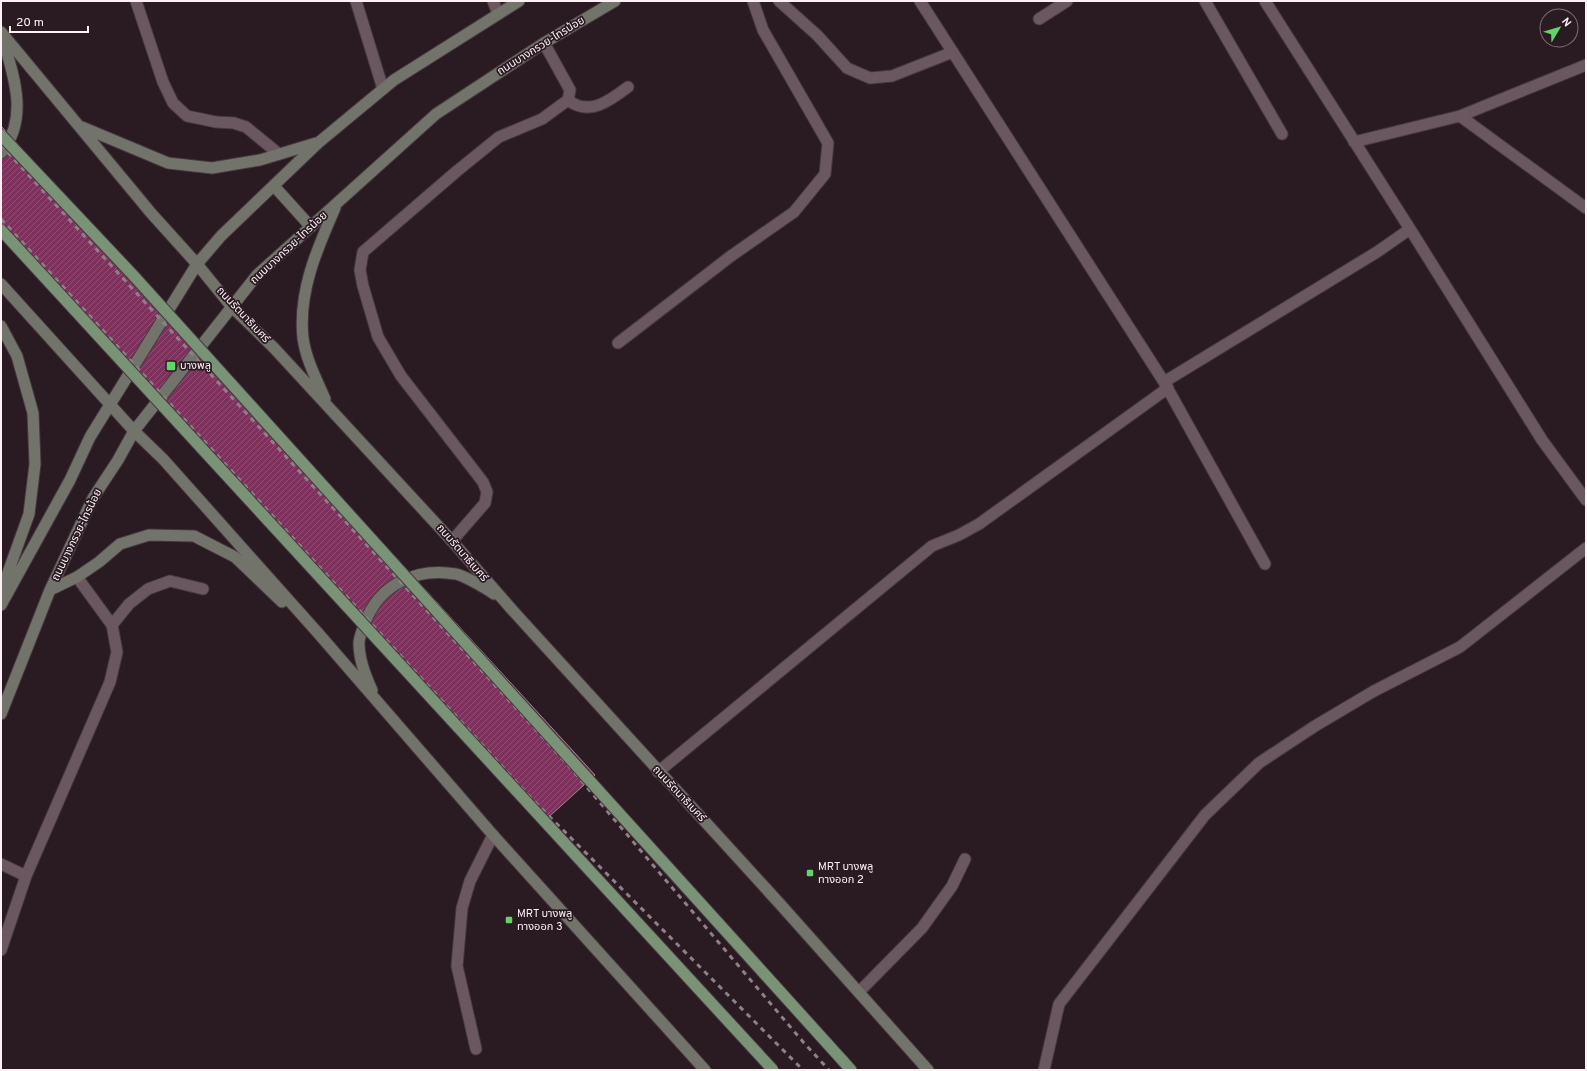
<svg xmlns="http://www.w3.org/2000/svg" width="1587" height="1071" font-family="Overpass,'Noto Sans Thai',sans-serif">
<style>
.building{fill:url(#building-hatch);stroke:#9d8792}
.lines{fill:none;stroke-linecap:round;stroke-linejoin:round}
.service-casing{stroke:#46393f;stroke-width:13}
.minor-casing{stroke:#46393f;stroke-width:13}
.secondary-casing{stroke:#46393f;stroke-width:13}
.primary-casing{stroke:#46393f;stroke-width:13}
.service{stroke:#6b5760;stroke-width:11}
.minor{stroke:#6b5760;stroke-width:11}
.secondary{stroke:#72746b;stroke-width:11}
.primary{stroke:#7a9276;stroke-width:11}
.rail{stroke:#8e8086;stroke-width:3;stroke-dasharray:5 5;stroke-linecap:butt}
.primary-bridge-casing{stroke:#46393f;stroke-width:13;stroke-linecap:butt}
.primary-bridge{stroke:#7a9276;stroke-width:11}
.poi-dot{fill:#63d469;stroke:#2a1a22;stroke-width:1.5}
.labels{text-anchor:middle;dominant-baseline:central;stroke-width:3.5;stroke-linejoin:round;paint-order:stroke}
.street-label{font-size:11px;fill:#fdf1f6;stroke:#2a1a22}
.poi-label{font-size:11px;fill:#fdf1f6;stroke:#2a1a22;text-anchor:start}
</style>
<defs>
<pattern id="building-hatch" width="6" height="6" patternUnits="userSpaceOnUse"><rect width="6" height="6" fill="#7d315c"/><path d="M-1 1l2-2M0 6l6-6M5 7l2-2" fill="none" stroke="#904f74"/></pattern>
</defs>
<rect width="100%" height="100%" fill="#2a1a22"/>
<path class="building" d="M1 126 595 775 541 824 1 234Z"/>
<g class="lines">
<defs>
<path id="service" d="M356 1 383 89
M493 1 498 14
M1205 1 1282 134
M1039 19 1067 1
M568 100C589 117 611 100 628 87
M452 541 485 503 487 492 483 482 401 376 378 337 363 286 360 270 363 252 457 171 499 137 542 119 568 100 570 90 544 43
M112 625 129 604 148 589 170 581 203 589
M1 864 26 876
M1 950 26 876 110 682 117 652 112 625 77 577
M859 992 922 928 952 886 965 859
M1044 1070 1059 1004 1205 815 1259 763 1315 726 1374 691 1460 647 1586 548"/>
<path id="minor" d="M136 1 163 82 173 103 187 116 216 122 234 123 246 127 279 154
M779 1 817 35 847 68 870 78 892 76 953 52
M920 1 1164 382 1265 564
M1265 1 1410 229 1542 440 1586 500
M1460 116 1586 65
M1354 142 1460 116 1586 208
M618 343 731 256 794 212 825 174 828 143 763 30 753 1
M1164 382 1377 252 1410 229
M658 772 932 546 959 535 979 524 1168 388
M476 1049 457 966 462 908 470 881 493 835"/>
<path id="secondary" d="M1 32 151 213 197 264 231 306 274 348 452 541 515 613 780 904 928 1070
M82 127 168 163 212 168 260 160 316 143
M1 153C30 118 13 74 2 36
M274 186 311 227
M1 284 134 431 163 459 318 633 493 835 705 1070
M1 326 17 356 33 413 35 464 29 514 1 592
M325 399C317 380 306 360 303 338 298 292 317 249 335 208
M50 590 77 577 99 562 120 544 149 535 194 536 235 557 282 602
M1 605 70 480 90 437 197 264 221 236 318 143 394 80 519 1
M372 690C365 675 359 660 359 643 359 637 363 629 365 623 379 584 417 567 456 574 463 575 487 589 494 594
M1 714 50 590 93 498 118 460 134 431 257 275 436 114 544 43 615 1"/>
<path id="primary" d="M843 1061 851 1070"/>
</defs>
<use href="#service" class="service-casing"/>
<use href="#minor" class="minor-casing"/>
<use href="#secondary" class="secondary-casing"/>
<use href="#primary" class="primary-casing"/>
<use href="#service" class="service"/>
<use href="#minor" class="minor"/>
<use href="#secondary" class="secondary"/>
<use href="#primary" class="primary"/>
<path class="rail" d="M1 145 568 765 804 1043 829 1070
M1 219 532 799 803 1070"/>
<defs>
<path id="primary-bridge" d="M1 135 133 275 843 1061
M1 230 773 1070"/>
</defs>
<use href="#primary-bridge" class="primary-bridge-casing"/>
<use href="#primary-bridge" class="primary-bridge"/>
</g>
<g class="poi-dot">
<rect x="166" y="361" width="10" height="10" rx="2"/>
<rect x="806" y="869" width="8" height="8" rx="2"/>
<rect x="505" y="916" width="8" height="8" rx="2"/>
</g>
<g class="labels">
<g class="street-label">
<text transform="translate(541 46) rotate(-32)">ถนนบางกรวย-ไทรน้อย</text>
<text transform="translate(289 248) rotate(-43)">ถนนบางกรวย-ไทรน้อย</text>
<text transform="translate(243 315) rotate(47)">ถนนรัตนาธิเบศร์</text>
<text transform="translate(77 535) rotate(-64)">ถนนบางกรวย-ไทรน้อย</text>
<text transform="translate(462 553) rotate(49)">ถนนรัตนาธิเบศร์</text>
<text transform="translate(679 794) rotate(47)">ถนนรัตนาธิเบศร์</text>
</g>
<g class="poi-label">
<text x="180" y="366">บางพลู</text>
<text x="818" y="867">MRT บางพลู<tspan x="818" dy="13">ทางออก 2</tspan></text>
<text x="517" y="914">MRT บางพลู<tspan x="517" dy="13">ทางออก 3</tspan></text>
</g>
</g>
<rect width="1587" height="1071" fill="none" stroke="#fdf1f6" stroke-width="4"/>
<g transform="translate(1559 28) rotate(52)"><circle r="19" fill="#2a1a22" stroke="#7e7077"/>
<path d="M0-3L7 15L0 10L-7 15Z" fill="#63d469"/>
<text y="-6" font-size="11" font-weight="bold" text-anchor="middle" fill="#fdf1f6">N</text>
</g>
<path d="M10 26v6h78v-6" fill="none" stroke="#fdf1f6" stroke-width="2"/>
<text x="16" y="26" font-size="12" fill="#fdf1f6" stroke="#2a1a22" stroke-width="3" paint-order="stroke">20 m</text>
</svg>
